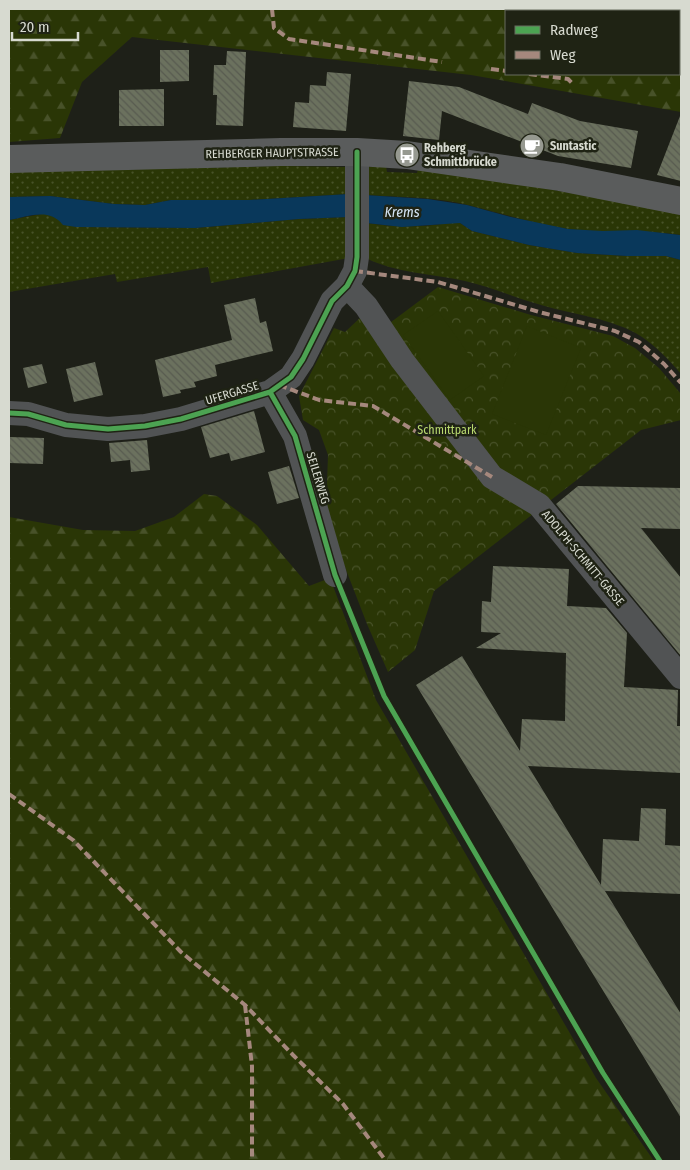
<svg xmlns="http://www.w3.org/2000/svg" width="690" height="1170" font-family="'Fira Sans Condensed',sans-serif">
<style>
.grass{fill:url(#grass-dots)}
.forest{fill:url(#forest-firs);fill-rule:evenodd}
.park{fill:url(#park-crowns)}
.garden{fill:#2a3606}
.water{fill:#09385b}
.building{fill:url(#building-back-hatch)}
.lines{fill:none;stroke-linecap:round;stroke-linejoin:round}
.minor{stroke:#515354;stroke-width:24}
.major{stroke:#5a5c5c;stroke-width:28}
.quiet{stroke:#a5887d;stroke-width:4;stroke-dasharray:8 4;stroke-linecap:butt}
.cycleway-casing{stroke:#1f2314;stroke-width:8}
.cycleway{stroke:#4ca352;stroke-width:5}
.labels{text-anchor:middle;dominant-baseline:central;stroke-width:5;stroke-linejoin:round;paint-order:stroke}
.poi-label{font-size:12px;font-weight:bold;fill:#d7dad0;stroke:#1f2314;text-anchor:start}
.street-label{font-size:12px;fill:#d7dad0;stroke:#1f2314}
.park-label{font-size:12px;fill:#b9d96f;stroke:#1f2314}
.water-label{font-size:14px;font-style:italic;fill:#d5e5f5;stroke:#1f2314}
</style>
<defs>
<pattern id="grass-dots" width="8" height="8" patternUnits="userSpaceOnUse" patternTransform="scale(1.25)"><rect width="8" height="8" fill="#2a3606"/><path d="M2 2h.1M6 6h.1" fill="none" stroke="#485229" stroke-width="1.8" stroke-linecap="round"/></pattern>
<pattern id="forest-firs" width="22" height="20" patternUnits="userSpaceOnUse" patternTransform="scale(1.25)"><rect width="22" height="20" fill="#2a3606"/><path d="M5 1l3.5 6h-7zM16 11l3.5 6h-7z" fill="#485229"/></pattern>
<pattern id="park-crowns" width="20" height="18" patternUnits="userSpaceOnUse" patternTransform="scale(1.25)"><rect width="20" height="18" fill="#2a3606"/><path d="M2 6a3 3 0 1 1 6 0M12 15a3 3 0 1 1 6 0" fill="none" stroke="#485229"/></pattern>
<pattern id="building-back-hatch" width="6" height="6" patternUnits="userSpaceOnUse" patternTransform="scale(1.25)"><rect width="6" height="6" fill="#6b715e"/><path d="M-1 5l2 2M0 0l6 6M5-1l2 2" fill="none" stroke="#585b50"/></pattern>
</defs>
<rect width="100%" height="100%" fill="#1e2018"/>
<path class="grass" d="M281 166 349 167V194L249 200H171L145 205 114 204 50 196 9 197V172Z
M366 167H386L387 172 417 173 418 169 476 176 681 213V235C644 229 605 234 568 229 534 224 501 213 468 205 435 197 400 197 366 195Z
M47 213 76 227 195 228 299 219 349 217V258L211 283 208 267 117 282 115 274 9 292V220Z
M452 222 460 223 472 231 529 245 577 253 627 256H666L681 260V374C670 361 657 347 642 337 613 318 574 315 541 305 516 298 491 287 465 281 433 274 395 273 366 258V223C392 227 427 228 452 222Z"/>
<path class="forest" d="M9 9H681V112L471 75 132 37 82 82 60 138 9 142ZM506 11H679V74H506Z
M204 494 217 496 257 525 309 586 330 578 376 700 596 1078 654 1161H9V517L83 530 135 531 174 517Z"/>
<path class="park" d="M438 287 531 315 613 336 635 348 659 368 681 394V420L641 430 434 591 415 650 388 672 367 624 343 562 326 511 328 455 319 430 303 420 299 396 334 328 345 332 361 317 375 334Z"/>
<path class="garden" d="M438 311 484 376 450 400 403 335Z
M527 326 581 348 546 435 492 414Z"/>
<path class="water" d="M349 194 428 199 467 205 511 217 568 229 603 231 637 230 680 235 681 260 666 256H627L577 253 529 245 472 231 460 223 402 227 366 223 349 217 299 219 195 228 76 227 63 225C49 207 28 217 9 220V197L50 196 114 204 145 205 171 200H249Z"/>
<path class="building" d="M160 50H189V81L160 82Z
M227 51 246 52 243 126 216 125 217 95H213L214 65H226Z
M327 72 351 74 346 131 293 127 295 102 309 103 310 85 326 86Z
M409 81 459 87 528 114 532 103 580 121 638 131 631 168 558 156 442 111 439 140 403 136Z
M164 89V126H119V90Z
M680 116H681V181L657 175Z
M255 298 260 323 266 321 273 351 215 365 217 376 194 382 196 387 180 390 181 393 163 397 155 360 232 340 224 305Z
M95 362 103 395 74 402 66 369Z
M42 364 47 383 28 388 23 368Z
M254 411 265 452 231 461 229 453 210 458 201 427Z
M9 437 44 438 43 464 9 463Z
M147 440 150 470 131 472 130 460 111 462 109 443Z
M289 466 299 498 277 504 268 472Z
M578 486 681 488V529L641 528 681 578V656L556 504Z
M493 566 569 569 567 606 606 608 627 633 624 687 678 690 677 726H681V773L528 766 601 885 603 839 639 841 641 808 666 809 665 845 681 846V894L605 891 681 1014V1118L416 685 462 656 520 751 522 719 565 721 566 653 476 648 501 633 481 632 482 601 491 602Z"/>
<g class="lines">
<path class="minor" d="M347 286 366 306 402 360 492 477 539 505 681 677
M270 392 295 436 335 575
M9 413 28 414 66 425 108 429 145 426 181 419 270 392 291 377 303 359 332 301 347 286 355 271 357 257V152"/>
<path class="major" d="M9 159 281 152H357L407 155 560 177 681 201"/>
<path class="quiet" d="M272 9 274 28 289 39 442 62
M491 69 506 71
M529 74 568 79 574 85
M355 271 438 282 539 312 615 331 639 342 664 364 681 383
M279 385 319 400 373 406 492 477
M9 794 73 840 181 952 245 1005 293 1055 343 1104 386 1161
M245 1005 252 1066V1161"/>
<defs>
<path id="cycleway" d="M270 392 295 436 335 575 384 696 603 1073 660 1161
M9 413 28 414 66 425 108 429 145 426 181 419 270 392 291 377 303 359 332 301 347 286 355 271 357 257V152"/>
</defs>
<use href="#cycleway" class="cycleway-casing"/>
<use href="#cycleway" class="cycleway"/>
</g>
<defs>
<symbol id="cafe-disc" viewBox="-11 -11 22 22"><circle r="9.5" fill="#969990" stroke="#1f2314"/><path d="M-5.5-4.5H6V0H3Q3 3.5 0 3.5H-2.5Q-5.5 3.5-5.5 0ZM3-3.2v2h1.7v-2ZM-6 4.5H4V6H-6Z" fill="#fff"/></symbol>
<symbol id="bus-disc" viewBox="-11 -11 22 22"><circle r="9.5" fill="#969990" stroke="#1f2314"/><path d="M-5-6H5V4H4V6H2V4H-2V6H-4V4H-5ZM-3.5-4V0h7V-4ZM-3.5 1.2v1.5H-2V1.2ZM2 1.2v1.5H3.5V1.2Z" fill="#fff"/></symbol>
</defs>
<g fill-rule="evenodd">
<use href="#cafe-disc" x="518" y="132" width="28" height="28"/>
<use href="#bus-disc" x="393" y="141" width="28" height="28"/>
</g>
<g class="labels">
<g class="poi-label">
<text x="550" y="146">Suntastic</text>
<text x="424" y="148">Rehberg<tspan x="424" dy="14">Schmittbrücke</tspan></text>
</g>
<g class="street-label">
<text transform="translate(272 153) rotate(-1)">REHBERGER HAUPTSTRASSE</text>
<text transform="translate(232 393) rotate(-17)">UFERGASSE</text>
<text transform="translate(318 478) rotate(73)">SEILERWEG</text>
<text transform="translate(583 558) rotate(50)">ADOLPH-SCHMITT-GASSE</text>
</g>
<g class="park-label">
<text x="447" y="430">Schmittpark</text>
</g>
<g class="water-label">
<text x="402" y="212">Krems</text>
</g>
</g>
<rect width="690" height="1170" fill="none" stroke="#d7dad0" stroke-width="20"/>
<rect x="505" y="10" width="175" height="65" fill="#1f2314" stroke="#696c5f"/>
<rect x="515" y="26" width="25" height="8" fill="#4ca352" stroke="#696c5f"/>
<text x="550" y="35" font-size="15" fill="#d7dad0">Radweg</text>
<rect x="515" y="51" width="25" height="8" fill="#a5887d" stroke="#696c5f"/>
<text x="550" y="60" font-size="15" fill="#d7dad0">Weg</text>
<path d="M12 32v8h66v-8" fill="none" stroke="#d7dad0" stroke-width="2.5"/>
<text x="20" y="32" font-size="15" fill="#d7dad0" stroke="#1f2314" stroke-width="4" paint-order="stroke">20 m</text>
</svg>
